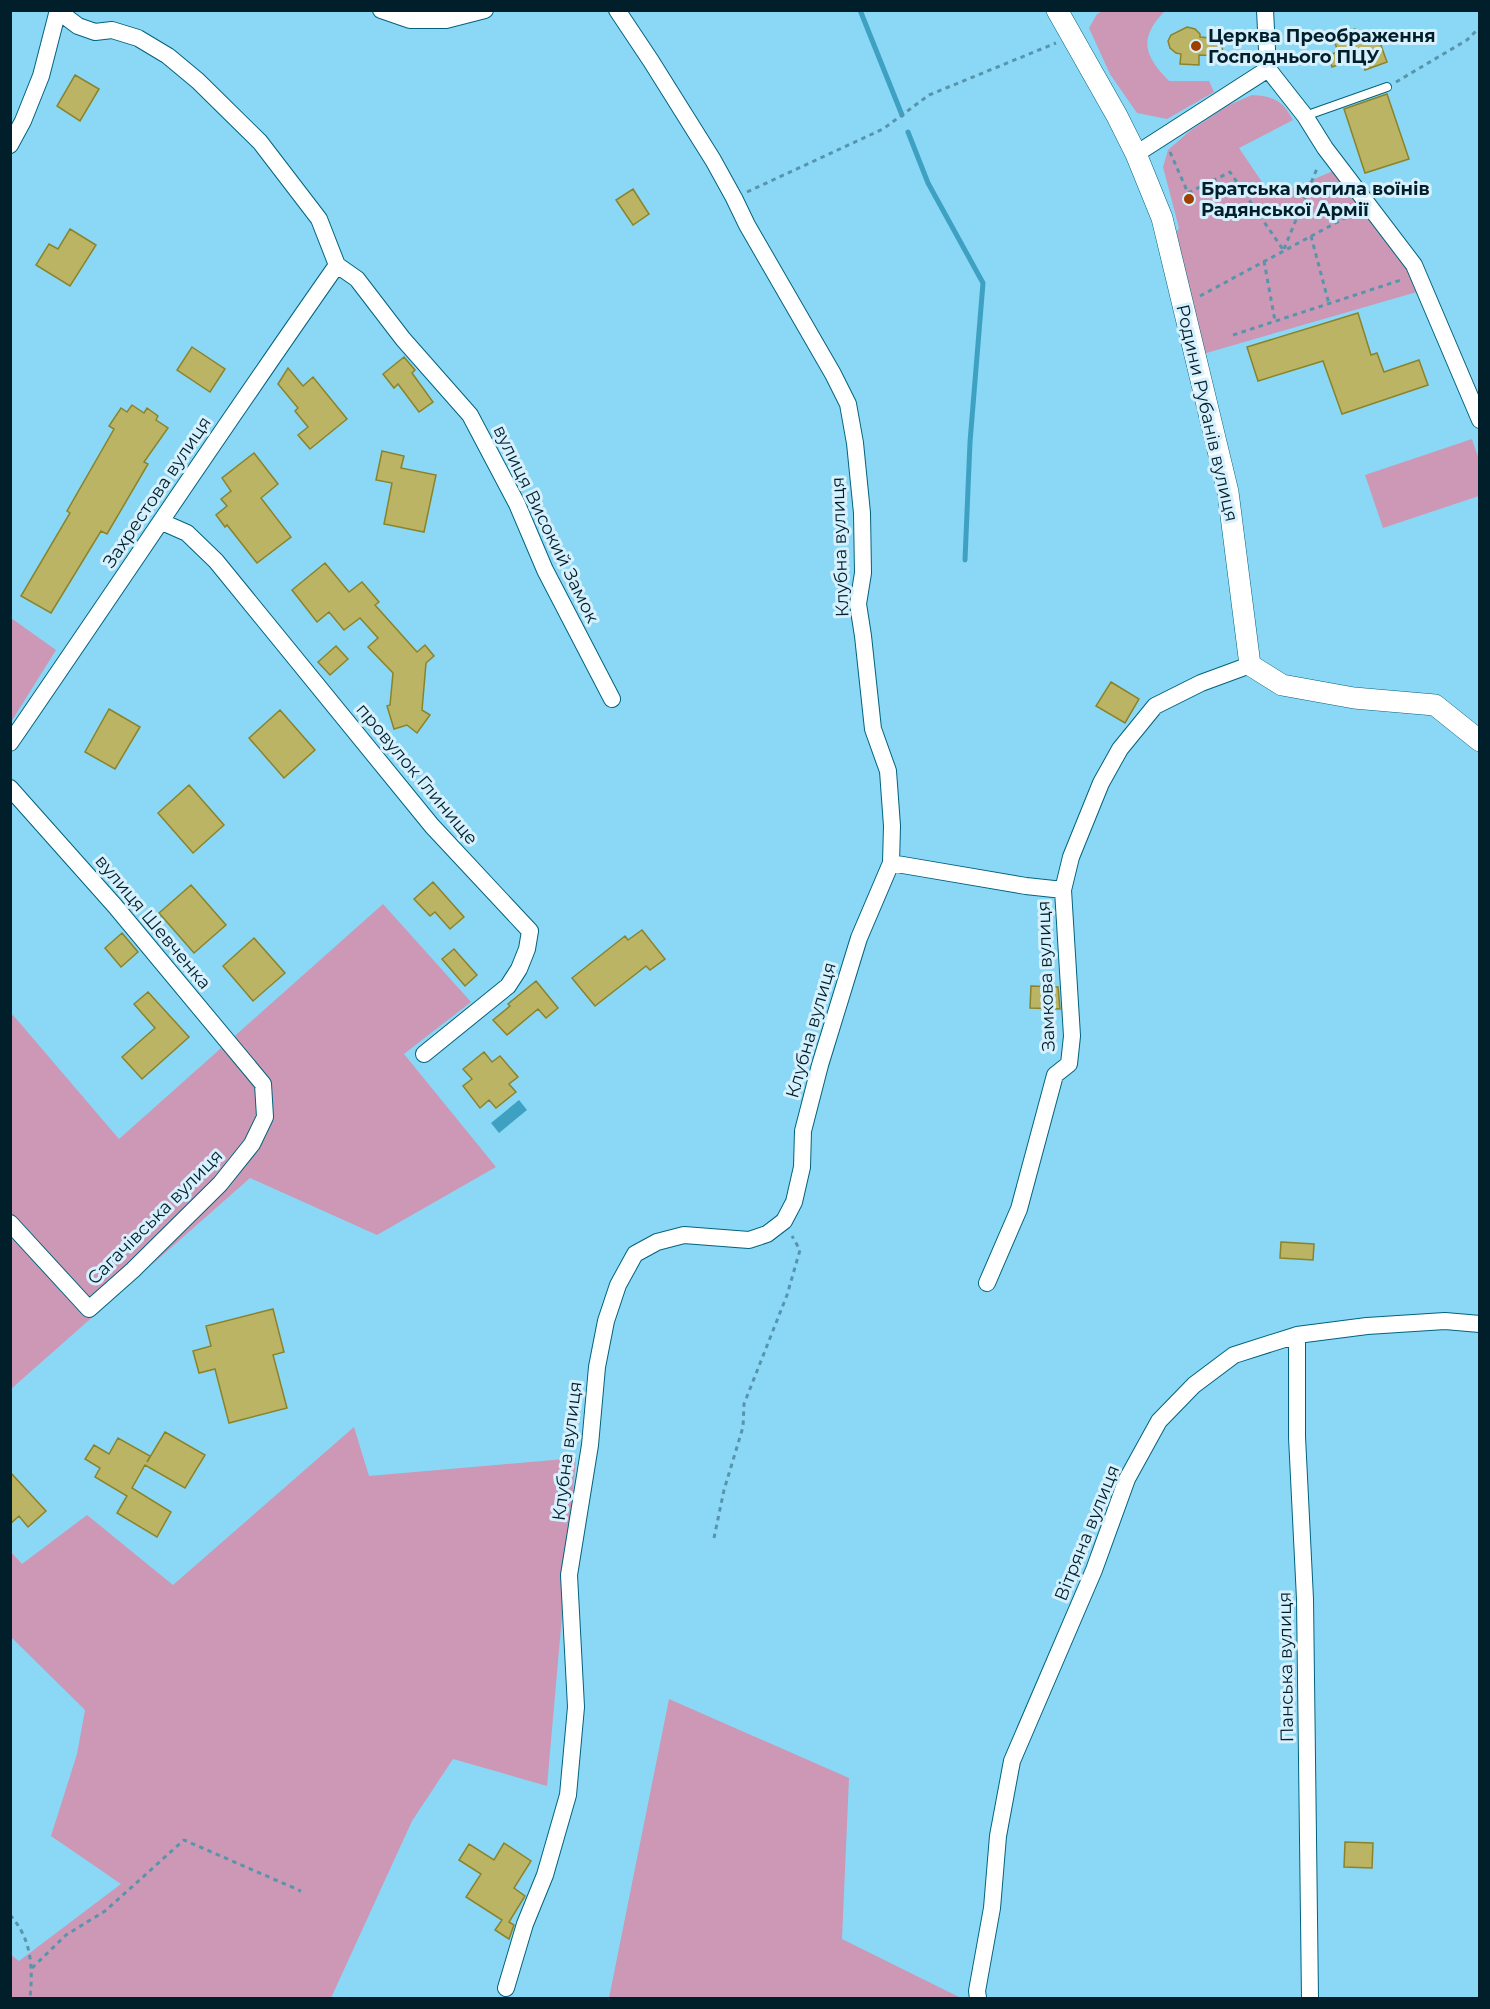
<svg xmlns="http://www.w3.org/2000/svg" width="1490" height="2009" font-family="Montserrat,sans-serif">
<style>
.green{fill:#cc98b5}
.water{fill:#3ea1c2}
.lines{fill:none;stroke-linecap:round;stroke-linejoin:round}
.stream{stroke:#3ea1c2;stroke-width:5}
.building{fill:#bbb464;stroke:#8b832a;stroke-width:1.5}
.service-casing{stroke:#02637e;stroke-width:10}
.minor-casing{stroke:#02637e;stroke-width:18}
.tertiary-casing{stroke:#02637e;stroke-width:22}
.path{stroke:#5895ac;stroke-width:3;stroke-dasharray:4.5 4.5;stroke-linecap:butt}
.service{stroke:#fff;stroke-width:8}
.minor{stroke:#fff;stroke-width:16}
.tertiary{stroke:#fff;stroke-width:21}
.poi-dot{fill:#a03e00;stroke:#d6f1fd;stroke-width:2}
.labels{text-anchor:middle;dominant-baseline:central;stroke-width:6;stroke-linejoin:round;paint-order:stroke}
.poi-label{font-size:18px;font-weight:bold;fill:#001f2a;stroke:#d6f1fd;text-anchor:start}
.street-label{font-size:18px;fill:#001f2a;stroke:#d6f1fd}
</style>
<rect width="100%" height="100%" fill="#8ad8f6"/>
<path class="green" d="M1105 10 1165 11C1138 38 1144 56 1169 81H1209L1214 92 1167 119 1137 113 1110 74 1089 28 1097 14Z
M1252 95C1274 96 1283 101 1293 120L1239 148 1272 197 1333 171 1407 267 1417 292 1203 354 1174 235 1179 228 1163 167 1168 150 1191 130 1229 105Z
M1472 439 1479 460V496L1383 528 1365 475Z
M11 618 56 650 11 722Z
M383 904 471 1002 404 1054 496 1167 377 1235 250 1178 11 1389V1017L13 1015 119 1139Z
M354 1427 369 1476 576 1458 547 1786 453 1759 412 1821 331 1998H11L10 1954 19 1961 121 1884 51 1836 77 1754 85 1710 11 1637V1552L22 1564 87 1515 173 1585Z
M669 1699 849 1778 842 1939 961 1998H609Z"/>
<path class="water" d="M519 1100 527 1110 499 1133 491 1123Z"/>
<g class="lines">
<path class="stream" d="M860 10 902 115
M908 132 928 183 983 283 970 442 965 560"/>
</g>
<path class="building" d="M1187 27 1195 29 1200 34V37L1223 39 1222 56 1199 55V65L1180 64 1181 54 1176 53 1170 48 1168 41 1171 35Z
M1355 29 1360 43 1378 37 1387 62 1365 70 1360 57 1332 67 1328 55 1338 52 1333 37Z
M75 75 99 89 80 121 57 106Z
M1387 94 1409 159 1365 173 1344 109Z
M633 189 649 214 633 225 616 200Z
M70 229 96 245 70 286 36 265 49 244 58 249Z
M1358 313 1371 355 1377 353 1384 372 1419 360 1428 385 1342 414 1323 361 1258 381 1247 347Z
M192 347 225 369 210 392 177 370Z
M404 357 415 370 412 373 433 402 419 412 398 384 394 388 383 374Z
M288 368 303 386 313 377 347 419 310 449 298 435 308 427 295 411 298 408 278 384Z
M132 405 144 413 147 408 158 416 156 420 168 428 144 462 148 464 107 534 101 531 51 613 21 596 70 513 67 511 114 429 109 426 121 408 127 412Z
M382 451 404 456 401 468 436 475 424 532 384 524 392 483 376 480Z
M254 453 278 484 261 498 291 537 257 563 227 525 225 527 216 515 227 506 221 499 231 491 222 478Z
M325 563 349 592 362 582 379 602 375 605 417 652 425 645 434 656 426 663 422 710 430 715 417 733 407 725 394 729 387 706 390 705 393 673 368 647 378 638 360 618 344 630 329 612 317 622 292 590Z
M336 646 348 659 330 675 318 662Z
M1111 682 1139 699 1125 723 1096 706Z
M109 709 140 727 115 769 85 752Z
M280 710 315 750 284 778 249 738Z
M189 785 224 825 193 853 158 813Z
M433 882 464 917 450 929 435 912 430 916 414 899Z
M191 885 226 925 194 953 159 913Z
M642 930 665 959 650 970 646 966 595 1006 572 978 625 936 628 940Z
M122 933 138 952 121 967 105 948Z
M254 938 285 973 253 1001 223 966Z
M454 949 477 975 465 986 442 959Z
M536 981 558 1008 546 1018 538 1009 507 1035 493 1020 510 1006 508 1004Z
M1031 986 1058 987 1060 1009 1030 1008Z
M148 992 189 1037 142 1079 122 1057 155 1028 134 1004Z
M484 1052 492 1062 500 1056 518 1077 509 1084 516 1092 496 1108 489 1100 480 1108 463 1086 472 1079 463 1069Z
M1281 1242 1314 1244 1313 1260 1280 1258Z
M273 1309 284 1352 273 1355 287 1408 229 1423 215 1369 199 1373 193 1351 211 1346 206 1326Z
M165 1432 205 1455 185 1488 145 1465 132 1488 171 1512 157 1537 117 1513 127 1496 95 1477 100 1468 85 1459 94 1445 109 1454 118 1438 150 1456 147 1462Z
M10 1472 46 1511 28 1527 19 1516 10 1524Z
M1345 1842 1373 1843 1372 1868 1344 1867Z
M504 1843 531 1861 514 1888 525 1896 509 1922 514 1925 509 1939 495 1930 502 1920 466 1897 481 1874 459 1860 469 1844 494 1860Z"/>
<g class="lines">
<defs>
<path id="service" d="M1305 116 1387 87"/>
<path id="minor" d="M381 10 410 20H446L485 10
M1265 10 1268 69 1305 116 1325 148 1414 265 1480 420
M58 11 78 26 95 32 112 30 138 38 168 56 198 81 260 142 319 219 337 265 357 279 403 339 470 415 517 504 545 570 612 699
M10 145 23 121 41 76 58 10
M1136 154 1268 69
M162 522 187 533 216 561 432 826 530 931 527 949 519 969 508 986 424 1054
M10 743C120 583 226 423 337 265
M10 788 115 906 263 1084 265 1117 252 1144 220 1184 133 1270 89 1309 10 1223
M891 863 1026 886 1063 890
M987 1283 1019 1209 1055 1075 1069 1064 1072 1036 1063 890 1071 857 1101 783 1120 749 1155 706 1201 683 1250 665
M1297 1335V1437L1305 1599 1310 1998
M506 1988 525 1924 545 1875 568 1795 576 1707 569 1575 590 1445 597 1367 606 1321 618 1285 635 1254 657 1242 684 1235 749 1240 767 1234 784 1221 794 1202 802 1167 803 1131 820 1065 859 938 891 863 892 826 888 771 873 729 863 636 858 604 863 573 862 513 855 443 848 404 833 374 747 225 734 198 713 160 651 61 617 10
M978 1998 977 1991 992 1908 998 1836 1012 1761 1094 1570 1127 1479 1159 1421 1194 1385 1234 1355 1297 1335 1367 1326 1445 1321 1480 1324"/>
<path id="tertiary" d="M1057 10 1117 116 1136 154 1162 218 1228 492 1250 665 1282 685 1354 698 1435 705 1480 741"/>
</defs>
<use href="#service" class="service-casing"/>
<use href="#minor" class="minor-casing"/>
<use href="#tertiary" class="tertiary-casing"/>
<path class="path" d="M1396 82 1467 40 1480 27
M1170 152 1188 193 1230 172 1284 251
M747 192 883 129 929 95 1056 43
M1311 236 1329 304
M1284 249 1318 166
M1264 261 1275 321
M1200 296 1356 212
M1233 335 1401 280
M714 1538 724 1490 743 1427 744 1404 787 1295 800 1250 792 1236
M10 1915C32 1939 33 1968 30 1998
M32 1968 66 1935 105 1911 184 1840 301 1891"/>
<use href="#service" class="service"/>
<use href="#minor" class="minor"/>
<use href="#tertiary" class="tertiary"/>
</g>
<g class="poi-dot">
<circle cx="1196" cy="46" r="6"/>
<circle cx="1189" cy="199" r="6"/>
</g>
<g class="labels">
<g class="poi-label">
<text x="1208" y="36">Церква Преображення<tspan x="1208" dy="21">Господнього ПЦУ</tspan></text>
<text x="1201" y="189">Братська могила воїнів<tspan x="1201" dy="21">Радянської Армії</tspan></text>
</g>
<g class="street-label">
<text transform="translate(1207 413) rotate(77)">Родини Рубанів вулиця</text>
<text transform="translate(157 492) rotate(-56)">Захрестова вулиця</text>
<text transform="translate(546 524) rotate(64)">вулиця Високий Замок</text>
<text transform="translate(840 547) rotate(-92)">Клубна вулиця</text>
<text transform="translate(417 774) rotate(50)">провулок Глинище</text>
<text transform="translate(153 922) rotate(50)">вулиця Шевченка</text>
<text transform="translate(1046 976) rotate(-92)">Замкова вулиця</text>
<text transform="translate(811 1030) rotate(-74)">Клубна вулиця</text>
<text transform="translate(155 1217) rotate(-45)">Сагачівська вулиця</text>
<text transform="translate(567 1451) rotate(-83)">Клубна вулиця</text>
<text transform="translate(1087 1533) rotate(-68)">Вітряна вулиця</text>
<text transform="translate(1286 1667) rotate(-91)">Панська вулиця</text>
</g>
</g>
<rect width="1490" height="2009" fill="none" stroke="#001f2a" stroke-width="24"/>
</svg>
